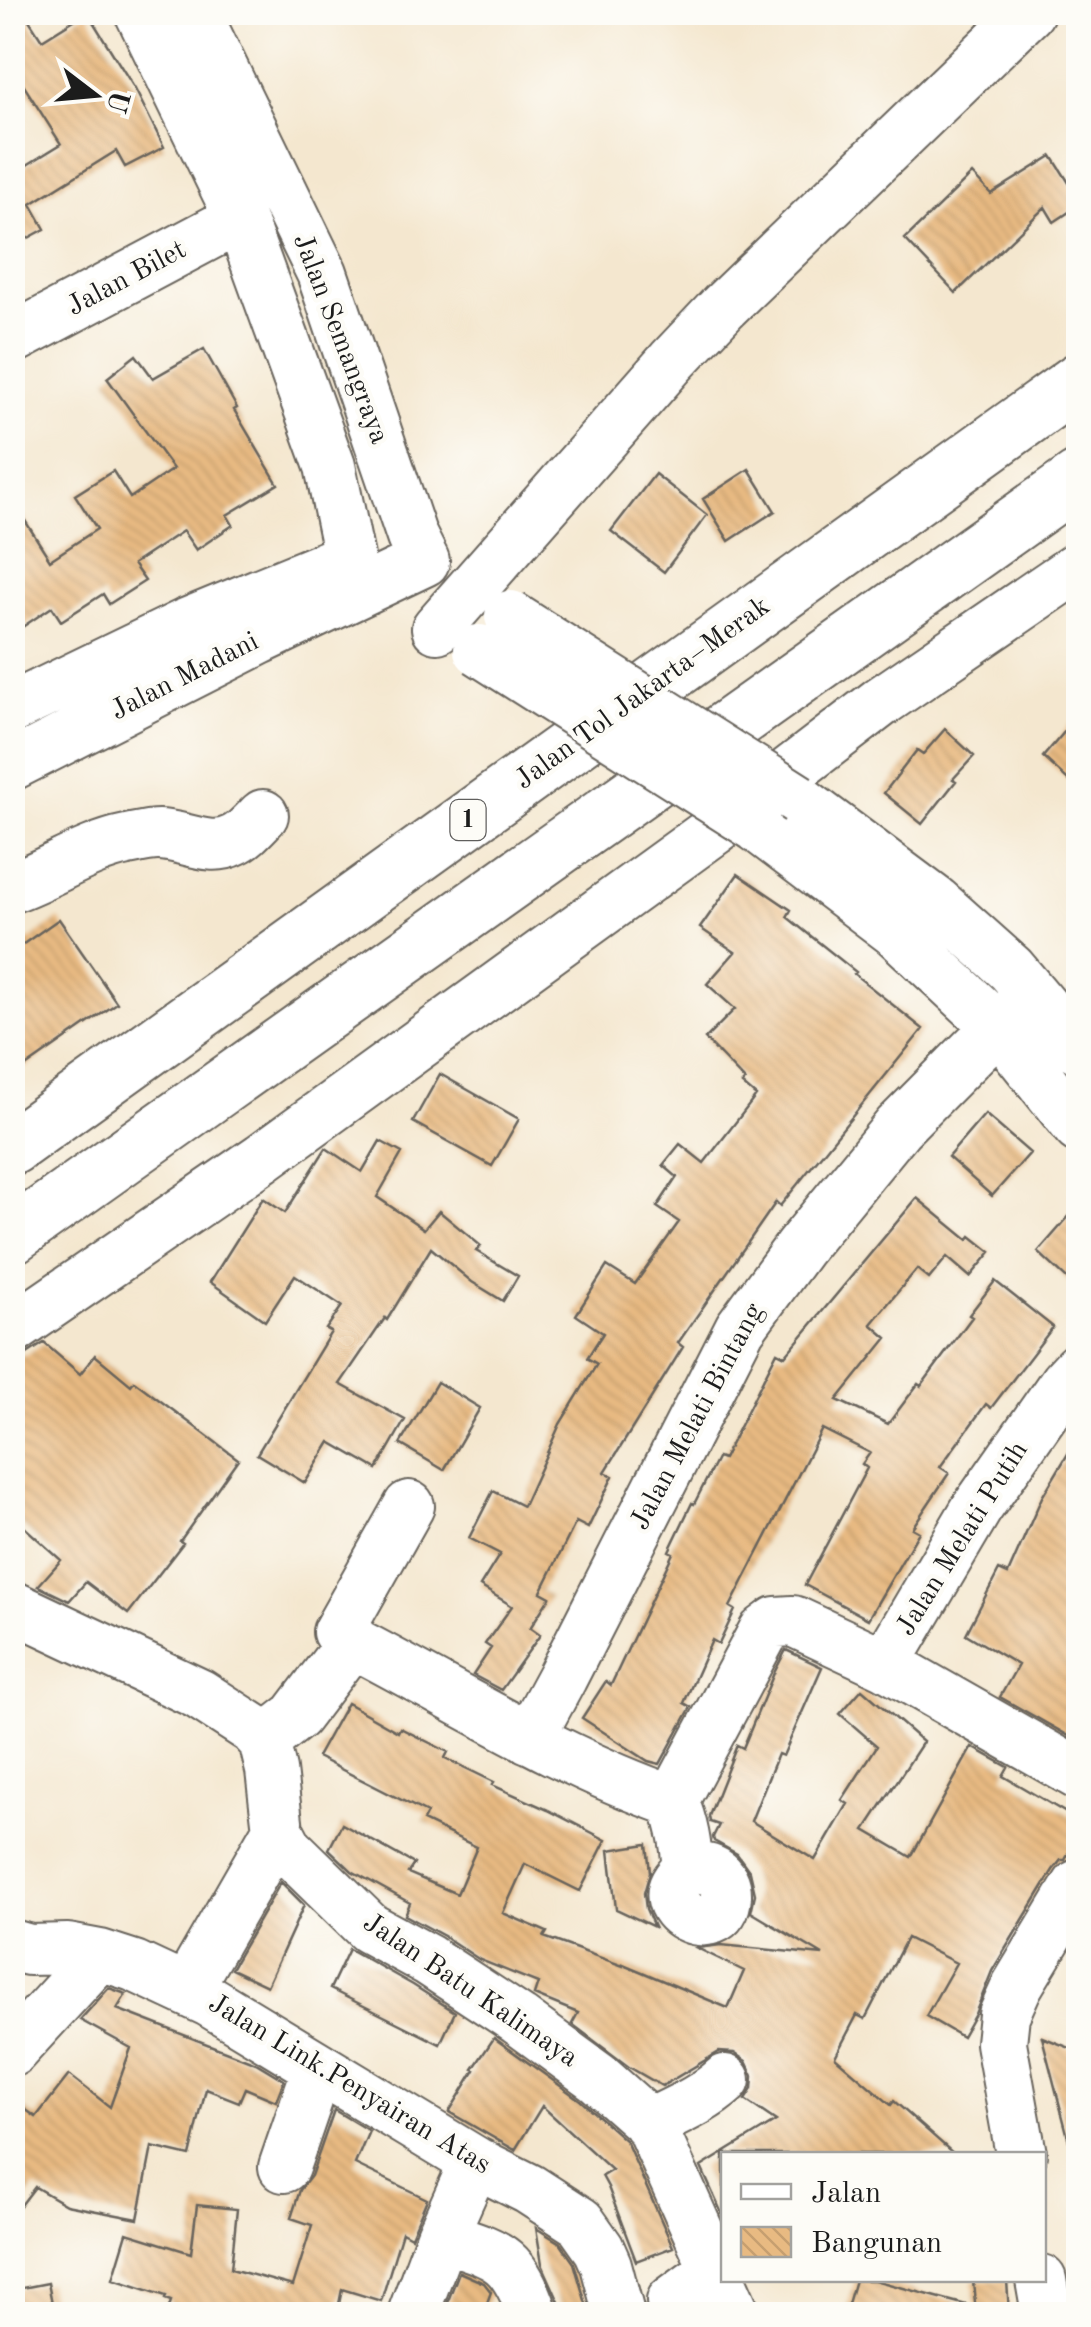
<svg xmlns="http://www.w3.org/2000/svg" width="1091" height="2327" font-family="'Old Standard TT',serif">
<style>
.building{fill:url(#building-back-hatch)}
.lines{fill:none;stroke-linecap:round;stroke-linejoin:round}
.minor-casing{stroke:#68635b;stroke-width:54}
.highway-casing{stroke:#68635b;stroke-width:59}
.minor{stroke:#fff;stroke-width:50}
.highway{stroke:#fff;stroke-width:55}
.minor-bridge-casing{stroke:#68635b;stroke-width:54;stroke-linecap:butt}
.minor-bridge{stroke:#fff;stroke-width:50}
.labels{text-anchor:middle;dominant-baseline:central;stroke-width:9;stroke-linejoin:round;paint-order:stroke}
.shield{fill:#fdfcf7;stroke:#605f5e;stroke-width:2.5}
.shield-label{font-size:25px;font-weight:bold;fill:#1c1c1c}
.street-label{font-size:28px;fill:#1c1c1c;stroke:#fdfcf7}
</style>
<defs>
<pattern id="building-back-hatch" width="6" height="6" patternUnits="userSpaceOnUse" patternTransform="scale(2.5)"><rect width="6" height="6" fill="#e8ba82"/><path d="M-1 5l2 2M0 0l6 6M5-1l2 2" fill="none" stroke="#c69f70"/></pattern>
</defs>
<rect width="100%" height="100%" fill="#fdfcf7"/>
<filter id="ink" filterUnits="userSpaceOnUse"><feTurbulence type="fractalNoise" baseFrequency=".01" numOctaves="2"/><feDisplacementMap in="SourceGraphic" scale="20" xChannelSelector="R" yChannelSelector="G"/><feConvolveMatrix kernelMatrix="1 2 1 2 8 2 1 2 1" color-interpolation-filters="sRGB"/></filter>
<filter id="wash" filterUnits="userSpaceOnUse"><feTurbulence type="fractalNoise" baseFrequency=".0048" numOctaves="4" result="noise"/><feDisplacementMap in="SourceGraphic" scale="40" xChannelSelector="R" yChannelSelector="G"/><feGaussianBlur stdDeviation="2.25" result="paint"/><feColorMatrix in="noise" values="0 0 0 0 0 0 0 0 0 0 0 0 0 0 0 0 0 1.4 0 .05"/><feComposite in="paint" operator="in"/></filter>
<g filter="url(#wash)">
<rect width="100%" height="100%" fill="#f4e7cf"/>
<g id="blocks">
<path class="building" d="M12 12H24L42 40 87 12 135 89 164 147 125 167 116 151 31 204 45 229 12 247V171L14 173 61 144 12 67Z
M1052 156 1078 197V206L1054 222 1045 207 956 293 905 239 972 174 991 194Z
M204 349 237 408 234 410 278 484 227 515 233 525 196 550 183 531 133 564 145 581 109 604 103 594 61 621 52 607 12 634V500L50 560 97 529 75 495 113 471 130 498 173 469 107 378 136 355 153 378Z
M749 469 775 511 729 541 703 499Z
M655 474 707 515 664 572 611 531Z
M1078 716V789L1043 757Z
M945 729 974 756 953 779 956 781 922 824 884 793 917 750 923 754Z
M738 874 791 910 787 917 856 972 854 974 923 1029 780 1206 776 1202 678 1343 683 1347 605 1472 613 1476 588 1528 576 1522 541 1592 550 1597 530 1628 540 1635 501 1690 473 1675 491 1648 485 1644 512 1606 480 1586 500 1554 469 1538 493 1491 523 1506 560 1424 597 1364 587 1358 603 1333 576 1315 607 1266 635 1284 679 1222 657 1207 677 1177 663 1165 680 1144 704 1163 756 1096 742 1084 745 1081 705 1039 735 1009 707 984 735 952 700 928Z
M59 919 117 1003 24 1068 12 1051V952Z
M440 1074 519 1119 492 1166 413 1122Z
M985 1114 1030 1153 992 1196 948 1157Z
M380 1141 402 1153 377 1197 424 1229 439 1211 481 1246 476 1251 518 1276 503 1301 472 1282 431 1248 387 1320 385 1318 340 1384 405 1420 377 1469 330 1442 305 1483 257 1454 331 1332 326 1329 342 1306 295 1275 265 1321 210 1282 263 1198 285 1213 326 1148 362 1172Z
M917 1198 968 1240 971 1236 991 1252 970 1277 947 1257 929 1279 917 1269 871 1324 887 1338 837 1400 888 1424 918 1384 921 1386 972 1317 969 1315 995 1281 1053 1327 991 1408 986 1404 940 1467 949 1473 912 1528 919 1532 868 1619 805 1585 867 1468 862 1464 870 1453 822 1429 730 1607 735 1610 719 1644 712 1640 684 1703 691 1707 690 1709 660 1764 648 1761 582 1718 606 1681 611 1685 673 1553 669 1551 692 1503 694 1504 718 1457 723 1459 777 1352 785 1356Z
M1078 1206V1289L1038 1252Z
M44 1343 80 1374 95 1355 131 1385 134 1381 238 1459 180 1541 183 1543 128 1614 86 1582 69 1601 38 1586 61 1560 12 1516V1358L27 1354Z
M437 1382 480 1408 444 1470 400 1444Z
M1078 1437V1741L1000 1697 1018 1665 966 1634 999 1570 1008 1574 1042 1497Z
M786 1650 822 1667 783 1756 778 1754 751 1821 815 1860 848 1804 842 1800 877 1746 840 1714 862 1689 923 1742 865 1830 911 1857 972 1747 1008 1767 1003 1776 1078 1820V1836L1065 1860H1061L1053 1870 992 1971 975 2014 962 2037 926 2016 956 1963 907 1938 865 2019 857 2015 835 2057 891 2105 894 2101 954 2154H724V2218L701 2167 776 2121 745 2100 752 2089 753 2076 746 2061 734 2053 719 2052 662 2086 629 2067 572 2024 578 2013 534 1995 538 1983 480 1960 444 1936 405 1915 410 1903 352 1871 329 1849 342 1824 414 1864 408 1873 457 1894 477 1847 423 1821 427 1813 317 1757 347 1703 398 1732 400 1728 448 1752 445 1758 494 1782 492 1785 548 1810 606 1840 580 1891 525 1864 503 1913 547 1932 544 1937 623 1966V1964L728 2008 744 1971 697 1948 721 1945 823 1955 751 1912 755 1894 750 1872 737 1854 714 1841 713 1837 719 1825 710 1822 709 1816 737 1745 743 1748 774 1673Z
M647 1844 650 1872 644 1893 646 1909 654 1927 616 1909 609 1850Z
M281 1882 304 1905 267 1986 231 1969Z
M349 1949 413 1985 455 2012 440 2044 330 1989Z
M109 1988 126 1994 117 2009 256 2063 284 2080 276 2101 245 2088 239 2102 206 2089 190 2156 152 2147 138 2219 66 2205 35 2187 12 2217V2100L36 2117 69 2075 110 2107 131 2048 80 2020Z
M1042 2037 1078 2051V2140L1069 2141Z
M494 2038 580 2100 626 2141 673 2247 636 2261 608 2187 602 2176 612 2170 542 2106 515 2150 449 2112 475 2070 473 2069Z
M334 2110 369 2131 355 2164 427 2199 411 2237 402 2232 381 2301 342 2289 337 2314H167L171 2301 165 2299 166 2296 113 2279 127 2233 191 2253 197 2205 237 2209 231 2269 293 2286 312 2225 291 2218 300 2190 311 2176Z
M536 2228 560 2243 574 2263 589 2314H561L560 2304 542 2264Z
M459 2272 484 2283 491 2292 483 2314H443Z
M855 2280H874L970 2306 969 2314H845Z
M1007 2280 1009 2314H976L973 2281Z
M48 2283 53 2308 12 2314V2290Z"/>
</g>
</g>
<g filter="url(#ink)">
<use href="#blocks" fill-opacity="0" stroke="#68635b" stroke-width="2.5"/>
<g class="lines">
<defs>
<path id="minor" d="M195 12 322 273 412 537 424 561
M12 339 240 218
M437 628 672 361 723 307 1029 12
M12 708 186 624 349 557 330 466 240 218 140 12
M12 765 260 639 424 561
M798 799 936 902 1011 969 1078 1048
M756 826 896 932 998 1027 1078 1127
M12 887C51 873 87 848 127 840 137 838 149 835 158 835 184 835 209 853 234 840 245 835 254 824 263 815
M12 1330 262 1158 714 830 882 701 1078 567
M12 1606 199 1694 253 1729 264 1741 271 1770 278 1830 186 1990
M352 1642 338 1632 409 1506
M885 1664 977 1508 1065 1382 1078 1368
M529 1738 562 1677 740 1328 799 1248 898 1127 1031 993
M264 1741 296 1716 352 1642C458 1697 560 1762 673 1801 683 1824 686 1845 688 1870 638 1908 724 1947 726 1896 727 1873 707 1864 688 1870
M673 1801 764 1631 776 1622 793 1621 885 1664 1078 1774
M278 1830 288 1849 369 1928 428 1960 519 2020 598 2078 650 2124 735 2314
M12 1945 29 1950 68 1949 100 1955 134 1966 209 2001 475 2162 529 2189 580 2222 599 2249 606 2265 619 2314
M12 2051 100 1955
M650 2124C676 2111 703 2100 725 2080
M1021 2154 1001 2043 1004 2015 1017 1986 1078 1885
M284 2167 318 2068
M442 2236C499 2255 512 2255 533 2314
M1041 2280 1047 2314
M672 2301 714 2270
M413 2314 442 2236 475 2162"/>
<path id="highway" d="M12 1147 1078 381
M12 1236 1078 479"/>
</defs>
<use href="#minor" class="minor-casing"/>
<use href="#highway" class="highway-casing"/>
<use href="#minor" class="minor"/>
<use href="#highway" class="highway"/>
<defs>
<path id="minor-bridge" d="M510 616 798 799
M479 650 756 826"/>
</defs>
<use href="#minor-bridge" class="minor-bridge-casing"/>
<use href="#minor-bridge" class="minor-bridge"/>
</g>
</g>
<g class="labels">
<rect class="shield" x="450.5" y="800" width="35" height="40" rx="8"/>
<g class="shield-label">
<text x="468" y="820">1</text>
</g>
<g class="street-label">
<text transform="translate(127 279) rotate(-28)">Jalan Bilet</text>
<text transform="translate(340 339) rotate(69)">Jalan Semangraya</text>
<text transform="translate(185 677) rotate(-27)">Jalan Madani</text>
<text transform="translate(643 694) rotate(-36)">Jalan Tol Jakarta–Merak</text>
<text transform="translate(698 1417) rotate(-62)">Jalan Melati Bintang</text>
<text transform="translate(963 1539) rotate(-58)">Jalan Melati Putih</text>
<text transform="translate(470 1991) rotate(34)">Jalan Batu Kalimaya</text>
<text transform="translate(349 2085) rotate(31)">Jalan Link.Penyairan Atas</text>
</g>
</g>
<rect width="1091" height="2327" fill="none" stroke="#fdfcf7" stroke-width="50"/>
<rect x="721" y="2152" width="325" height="130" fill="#fdfcf7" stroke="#a3a29f" stroke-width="2.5"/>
<rect x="741" y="2184" width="50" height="15" fill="#ffffff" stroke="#a3a29f" stroke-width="2.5"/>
<text x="811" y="2202" font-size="30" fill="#1c1c1c">Jalan</text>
<rect x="741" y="2227" width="50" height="30" fill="url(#building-back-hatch)" stroke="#a3a29f" stroke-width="2.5"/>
<text x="811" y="2252" font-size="30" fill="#1c1c1c">Bangunan</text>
<g transform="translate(95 95) rotate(106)" stroke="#fdfcf7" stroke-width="8" paint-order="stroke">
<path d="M0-8L18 38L0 25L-18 38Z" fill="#1c1c1c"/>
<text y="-15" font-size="28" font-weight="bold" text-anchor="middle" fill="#1c1c1c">U</text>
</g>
</svg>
